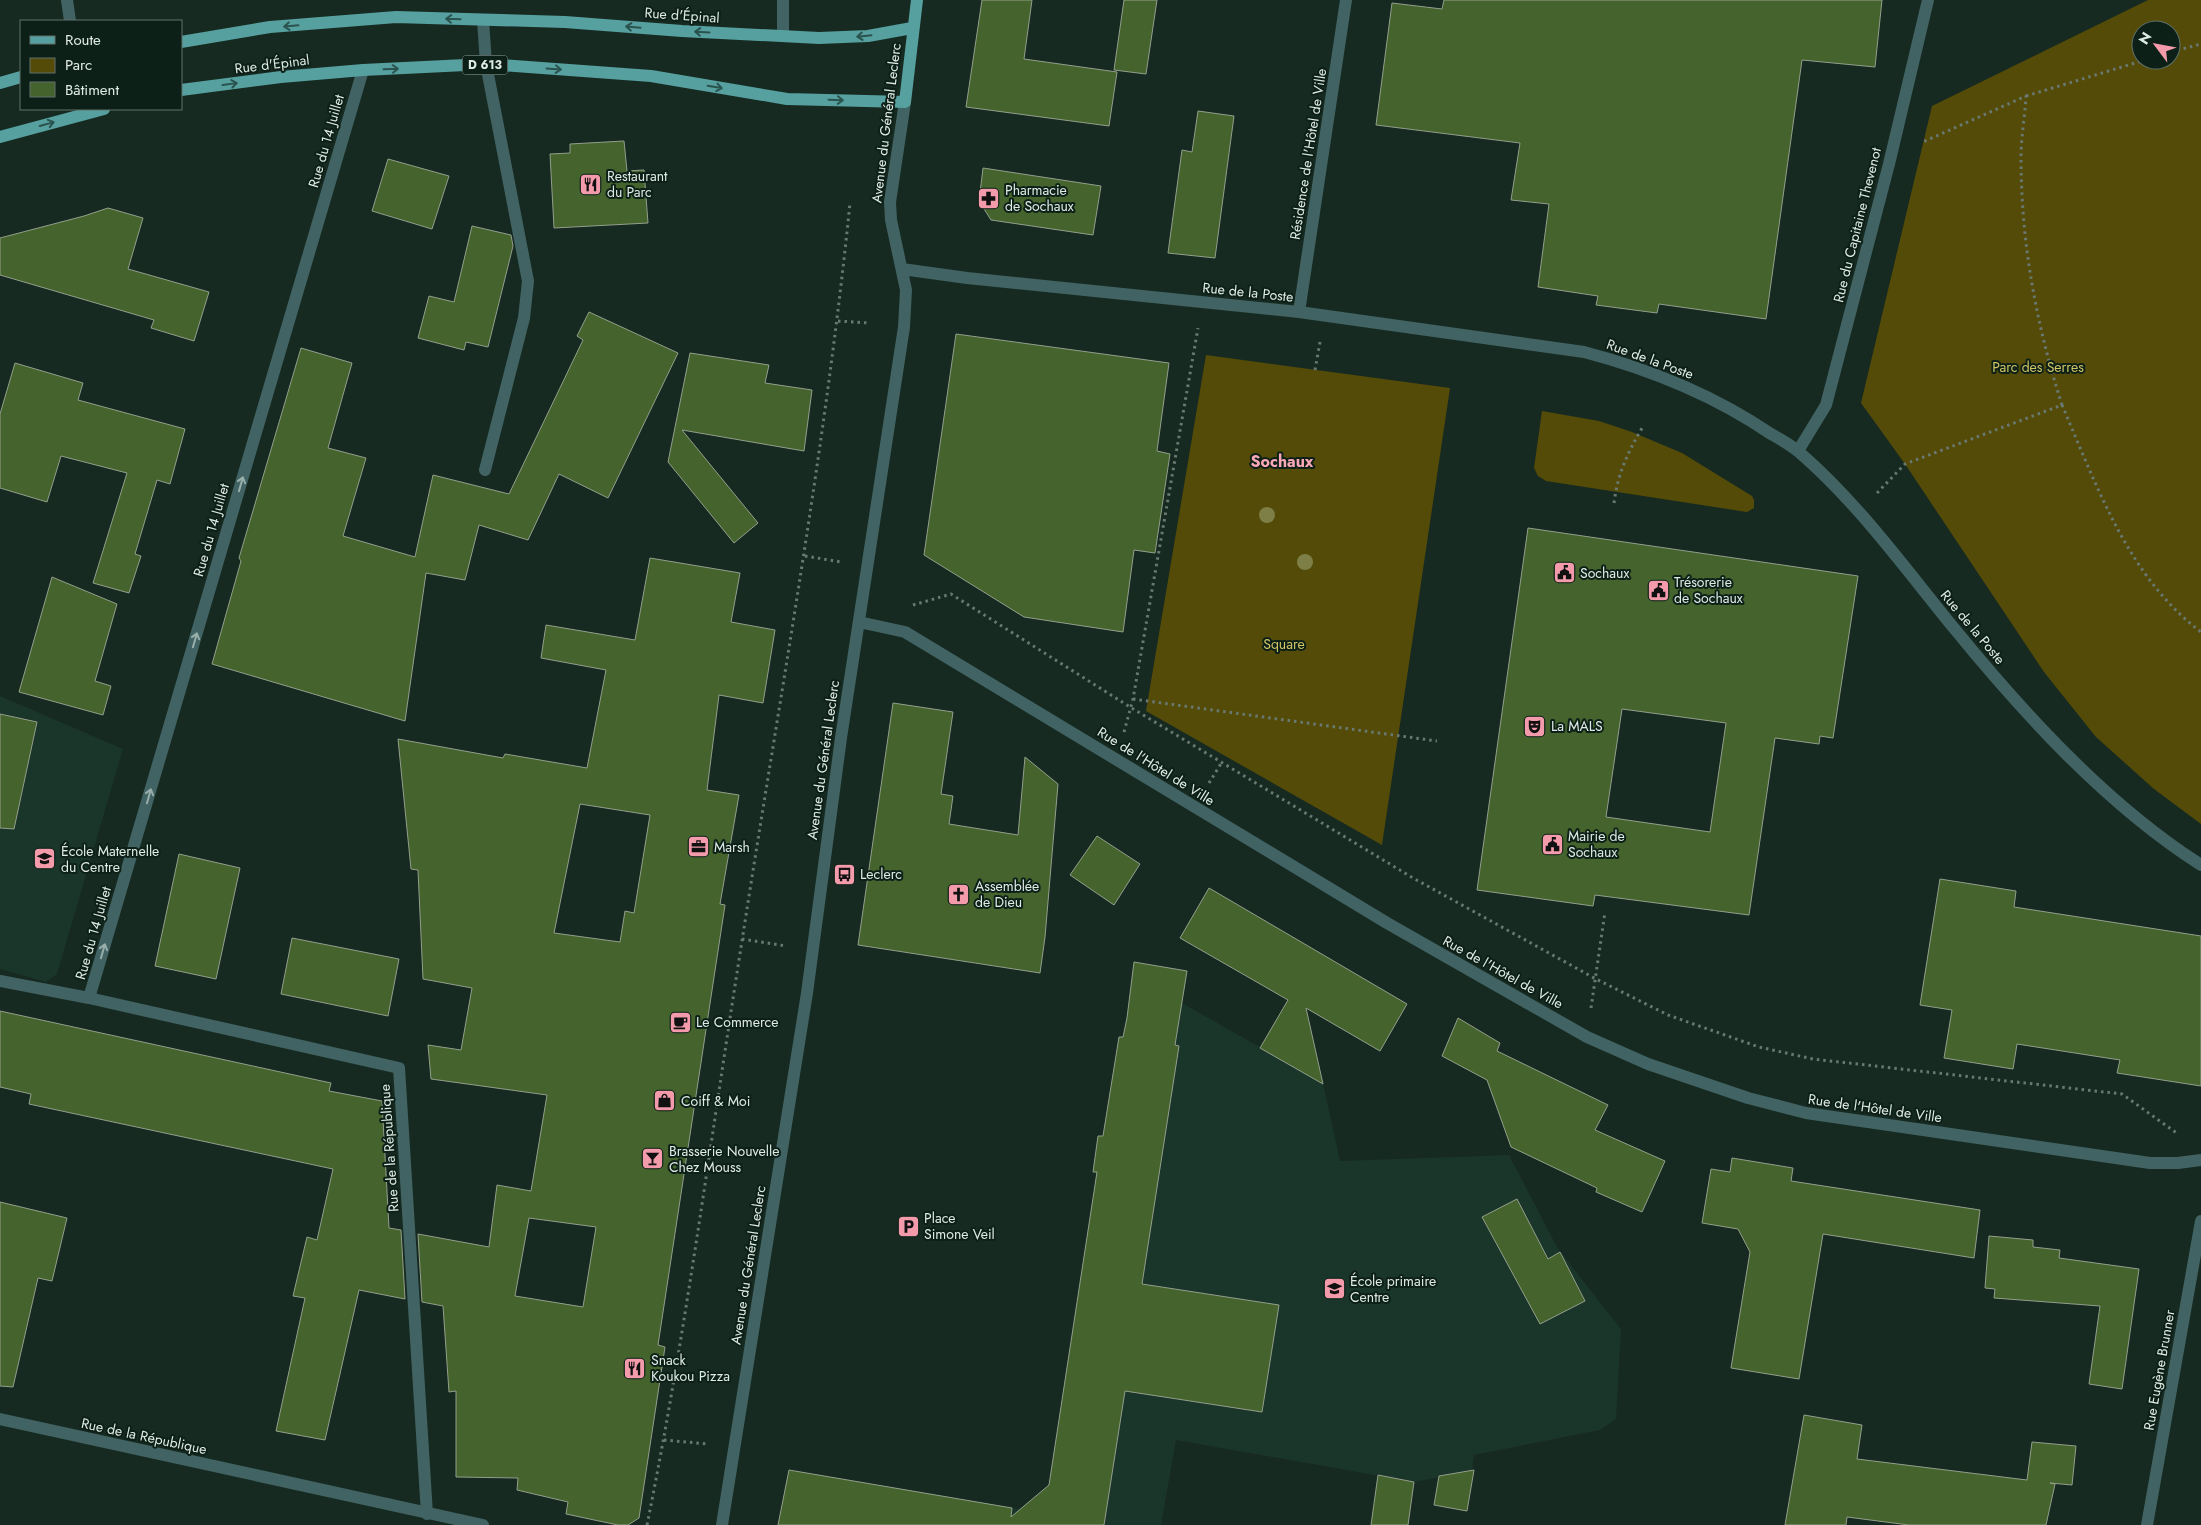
<svg xmlns="http://www.w3.org/2000/svg" width="2201" height="1525" font-family="Jost,sans-serif">
<style>
.built{fill:#1a352a}
.green{fill:#544b08;fill-rule:evenodd}
.building{fill:#45632d;stroke:#939f8c;fill-rule:evenodd}
.lines{fill:none;stroke-linecap:round;stroke-linejoin:round}
.path{stroke:#697971;stroke-width:3;stroke-dasharray:2.5 4;stroke-linecap:butt}
.service{stroke:#416363;stroke-width:12}
.minor{stroke:#416363;stroke-width:12}
.primary{stroke:#56a0a0;stroke-width:12}
.tree{fill:#7d7f46}
.oneway{stroke:#2a534e}
.oneway2{stroke:#98aeaa}
.labels{text-anchor:middle;dominant-baseline:central;stroke-width:4;stroke-linejoin:round;paint-order:stroke}
.shield{fill:#0d2018;stroke:#a0aea8;stroke-width:1}
.shield-label{font-size:12px;font-weight:bold;fill:#dfebe5}
.street-label{font-size:14px;fill:#dfebe5;stroke:#0d2018}
.poi-label{font-size:14px;fill:#dfebe5;stroke:#0d2018;text-anchor:start}
.park-label{font-size:14px;fill:#d0c465;stroke:#0d2018}
.quarter-label{font-size:16px;font-weight:bold;fill:#faa7b6;stroke:#0d2018}
</style>
<rect width="100%" height="100%" fill="#172a21"/>
<path class="built" d="M0 696 123 749 57 974 46 982 0 969Z
M1130 995 1182 1003 1323 1083 1340 1161 1509 1155 1558 1249 1621 1329 1616 1419 1600 1430 1474 1455 1472 1471 1414 1482 1176 1440 1161 1525H778L789 1470 1020 1509 1049 1485 1097 1173 1093 1172 1098 1136H1103L1119 1037H1123Z"/>
<path class="green" d="M2148 0H2201V824L2154 789 2096 737 2044 672 1905 464 1861 403 1932 106ZM2141 30H2171V60H2141Z
M1206 355 1450 388 1382 845 1146 711Z
M1542 411 1599 421 1632 432 1682 453 1752 496 1754 500V508L1747 512 1546 481 1538 476 1534 468Z"/>
<path class="building" d="M982 0H1032L1024 59 1117 72 1109 126 966 107Z
M1124 0H1157L1146 74 1114 70Z
M1444 0H1882L1875 67 1802 60 1766 319 1659 304 1657 313 1596 305 1598 296 1538 287 1549 204 1511 200 1520 143 1376 125 1392 3 1442 9Z
M1198 111 1234 116 1215 258 1168 253 1182 150 1192 152Z
M624 141 627 171 644 170 648 223 554 228 550 154 570 153V144Z
M388 159 449 176 432 229 372 211Z
M983 168 1101 186 1093 235 991 220 979 201Z
M108 208 143 218 128 269 209 292 194 341 151 328 154 320 0 275V238L84 216Z
M472 226 511 235 513 246 488 347 466 342 464 350 418 338 429 296 454 302Z
M589 312 678 353 608 498 559 474 528 540 479 525 465 580 426 573 405 721 212 664 241 561 239 558 301 348 352 363 328 448 366 458 343 536 415 557 433 475 509 494 583 340 577 336Z
M956 334 1169 363 1157 451 1170 454 1155 553 1134 550 1123 632 1024 617 924 555Z
M690 353 769 365 765 383 812 390 804 451 682 430 758 523 734 543 668 462Z
M15 363 83 383 78 400 185 429 170 484 157 480 135 554 141 556 129 593 93 583 127 473 61 456 47 502 0 488V414Z
M1528 528 1858 576 1833 738 1820 736 1819 744 1775 738 1749 915 1595 895 1593 906 1477 890ZM1622 709 1726 723 1710 832 1606 817Z
M650 558 740 573 731 622 775 630 763 703 719 695 707 790 739 795 720 904 725 905 658 1345 665 1347 639 1518 628 1525H618L566 1514 568 1502 517 1490 518 1478 456 1477V1391L449 1392 443 1306 422 1302 418 1234 489 1247 497 1185 531 1191 547 1095 431 1079 428 1045 461 1050 472 988 423 979 418 870 411 869 398 739 503 758 505 754 587 768 606 670 541 658 546 625 635 640ZM580 804 650 815 634 913 625 911 620 942 554 933ZM529 1218 596 1227 583 1307 515 1296Z
M52 577 117 604 95 681 111 686 103 715 19 692Z
M893 703 953 712 941 794 953 796 949 824 1018 835 1025 757 1058 784 1045 937 1040 973 858 945Z
M0 714 37 722 14 829 0 828Z
M1097 836 1140 864 1114 905 1070 875Z
M179 854 240 868 216 979 155 966Z
M1940 879 2016 891 2014 907 2201 936V1086L2117 1073 2120 1060 2017 1044 2013 1069 1944 1058 1952 1010 1920 1005Z
M1209 888 1407 1004 1380 1051 1306 1008 1323 1084 1260 1048 1288 1000 1180 938Z
M292 938 399 959 388 1016 281 994Z
M1134 962 1187 971 1175 1045 1179 1046 1142 1284 1279 1305 1262 1412 1125 1391 1104 1525H778L789 1470 1012 1508 1011 1517 1049 1485 1097 1172H1093L1098 1136H1103L1119 1037H1123L1127 1018Z
M0 1011 331 1083 329 1091 382 1101 389 1228 401 1230 405 1299 359 1290 325 1440 276 1431 305 1298 293 1296 307 1237 317 1240 333 1169 29 1104 31 1094 0 1087Z
M1458 1018 1500 1043 1497 1051 1608 1105 1595 1130 1665 1161 1642 1212 1596 1192 1597 1188 1511 1147 1487 1080 1442 1056Z
M1732 1158 1793 1168 1791 1181 1980 1210 1974 1258 1823 1234 1799 1379 1731 1368 1750 1252 1738 1229 1702 1223 1711 1169 1730 1172Z
M1517 1199 1548 1259 1560 1252 1585 1301 1540 1324 1482 1217Z
M0 1202 67 1218 52 1281 38 1278 13 1387 0 1386Z
M1989 1236 2033 1240V1247L2060 1250 2059 1258 2139 1269 2122 1389 2089 1384 2100 1306 1994 1298 1995 1289 1985 1288Z
M1804 1415 1862 1425 1857 1459 2027 1480 2032 1442 2076 1446 2072 1485 2050 1483 2055 1484 2046 1525H1909L1847 1517 1846 1525H1785Z
M1474 1470 1467 1511 1434 1505 1439 1476Z
M1378 1475 1414 1482 1408 1525H1371Z"/>
<g class="lines">
<path class="path" d="M2171 52 2201 44
M2026 96 2145 60
M838 321 869 323
M1315 370 1320 342
M2062 405C2097 486 2128 577 2201 632
M1877 493 1905 464 2062 405C2036 324 2021 242 2021 157 2021 137 2025 116 2026 96L1923 142
M1614 503C1618 473 1627 454 1642 428
M805 556 841 562
M913 605 951 594 1130 707 1413 878 1596 979 1668 1015 1759 1047 1813 1059 2122 1094 2178 1134
M1133 699 1437 741
M1124 732 1133 699 1198 328
M1209 783 1222 762
M742 939 786 946
M1591 1008 1605 912
M664 1440 708 1444
M647 1525C686 1332 711 1136 742 941 780 695 825 451 850 203"/>
<path class="service" d="M783 36V0"/>
<path class="minor" d="M67 0 70 21
M483 20 486 64 528 281 524 318 485 470
M902 269 967 278 1299 312 1584 352C1649 369 1715 396 1771 434 1780 439 1791 445 1799 452 1858 503 1904 567 1953 627 2024 714 2107 805 2201 865
M1299 312 1346 0
M1798 451 1826 405 1889 164 1928 0
M859 622 905 632 1387 923 1587 1037 1648 1064 1748 1098 1806 1113 2150 1163H2178L2201 1160
M0 981 89 998 399 1068 427 1514
M89 998 363 70
M0 1419 483 1525
M722 1525 807 993 841 738 904 327 906 290 891 220 890 202 905 102
M2147 1525 2201 1221"/>
<path class="primary" d="M181 42 270 27 396 17 565 22 682 31 819 38 868 36 912 28
M0 83 21 77
M181 90 281 77 363 70 486 64 651 76 787 99 905 102 917 0
M0 137 104 109"/>
</g>
<g class="tree">
<circle cx="1267" cy="515" r="8"/>
<circle cx="1305" cy="562" r="8"/>
</g>
<defs><path id="oneway-shaft" d="M-6 0H5M1.5-3L5.5 0L1.5 3" fill="none" stroke-width="1.6" stroke-linecap="round" stroke-linejoin="round" transform="scale(1.25)"/></defs>
<g class="oneway">
<use href="#oneway-shaft" transform="translate(453 19) rotate(-178)"/>
<use href="#oneway-shaft" transform="translate(291 26) rotate(175)"/>
<use href="#oneway-shaft" transform="translate(633 27) rotate(-175)"/>
<use href="#oneway-shaft" transform="translate(702 32) rotate(-177)"/>
<use href="#oneway-shaft" transform="translate(864 36) rotate(174)"/>
<use href="#oneway-shaft" transform="translate(391 69) rotate(-2)"/>
<use href="#oneway-shaft" transform="translate(554 69) rotate(4)"/>
<use href="#oneway-shaft" transform="translate(230 84) rotate(-8)"/>
<use href="#oneway-shaft" transform="translate(715 87) rotate(10)"/>
<use href="#oneway-shaft" transform="translate(836 100) rotate(2)"/>
<use href="#oneway-shaft" transform="translate(47 124) rotate(-15)"/>
</g>
<g class="oneway2">
<use href="#oneway-shaft" transform="translate(241 484) rotate(-74)"/>
<use href="#oneway-shaft" transform="translate(195 640) rotate(-74)"/>
<use href="#oneway-shaft" transform="translate(149 796) rotate(-74)"/>
<use href="#oneway-shaft" transform="translate(103 951) rotate(-74)"/>
</g>
<defs>
<symbol id="restaurant-square" viewBox="-11 -11 22 22"><rect x="-9" y="-9" width="18" height="18" rx="4" fill="#f39aab" stroke="#0d2018"/><path d="M-5-6h1v4h1v-4h1v4h1v-4h1v5L-1.5 .5V6h-2V.5L-5-1ZM5-6V6H3V1.5H1.5Q1.5-4 5-6Z" fill="#111"/></symbol>
<symbol id="pharmacy-square" viewBox="-11 -11 22 22"><rect x="-9" y="-9" width="18" height="18" rx="4" fill="#f39aab" stroke="#0d2018"/><path d="M-2-6h4v4h4v4h-4v4h-4v-4h-4v-4h4Z" fill="#111"/></symbol>
<symbol id="civic-square" viewBox="-11 -11 22 22"><rect x="-9" y="-9" width="18" height="18" rx="4" fill="#f39aab" stroke="#0d2018"/><path d="M-.6-6.5H3V-4.5H.6V-3L4-1V1h2V6H-6V1h2V-1L-.6-3ZM-1.2 2.5V6h2.4V2.5Z" fill="#111"/></symbol>
<symbol id="theatre-square" viewBox="-11 -11 22 22"><rect x="-9" y="-9" width="18" height="18" rx="4" fill="#f39aab" stroke="#0d2018"/><path d="M-5-5.5Q0-4 5-5.5V0Q5 5 0 6Q-5 5-5 0ZM-3.3-2.5H-1v1.5H-3.3ZM1-2.5H3.3v1.5H1ZM-2.8 1Q0 5.5 2.8 1Z" fill="#111"/></symbol>
<symbol id="office-square" viewBox="-11 -11 22 22"><rect x="-9" y="-9" width="18" height="18" rx="4" fill="#f39aab" stroke="#0d2018"/><path d="M-6-3h4V-5.5h4V-3h4V5H-6ZM-1-4.5V-3h2v-1.5ZM-6 0V1H6V0Z" fill="#111"/></symbol>
<symbol id="school-square" viewBox="-11 -11 22 22"><rect x="-9" y="-9" width="18" height="18" rx="4" fill="#f39aab" stroke="#0d2018"/><path d="M0-5L7-2L0 1L-7-2ZM-4 1L0 2.5L4 1V4Q0 6-4 4Z" fill="#111"/></symbol>
<symbol id="bus-square" viewBox="-11 -11 22 22"><rect x="-9" y="-9" width="18" height="18" rx="4" fill="#f39aab" stroke="#0d2018"/><path d="M-5-6H5V4H4V6H2V4H-2V6H-4V4H-5ZM-3.5-4V0h7V-4ZM-3.5 1.2v1.5H-2V1.2ZM2 1.2v1.5H3.5V1.2Z" fill="#111"/></symbol>
<symbol id="church-square" viewBox="-11 -11 22 22"><rect x="-9" y="-9" width="18" height="18" rx="4" fill="#f39aab" stroke="#0d2018"/><path d="M-1.2-6h2.4v3.5h3.3v2.4h-3.3V6h-2.4V-.1h-3.3v-2.4h3.3Z" fill="#111"/></symbol>
<symbol id="cafe-square" viewBox="-11 -11 22 22"><rect x="-9" y="-9" width="18" height="18" rx="4" fill="#f39aab" stroke="#0d2018"/><path d="M-5.5-4.5H6V0H3Q3 3.5 0 3.5H-2.5Q-5.5 3.5-5.5 0ZM3-3.2v2h1.7v-2ZM-6 4.5H4V6H-6Z" fill="#111"/></symbol>
<symbol id="shop-square" viewBox="-11 -11 22 22"><rect x="-9" y="-9" width="18" height="18" rx="4" fill="#f39aab" stroke="#0d2018"/><path d="M-5-2.5h2.3a2.7 3.5 0 0 1 5.4 0H5L5.5 6h-11ZM-1.5-2.5h3a1.5 2.3 0 0 0-3 0Z" fill="#111"/></symbol>
<symbol id="bar-square" viewBox="-11 -11 22 22"><rect x="-9" y="-9" width="18" height="18" rx="4" fill="#f39aab" stroke="#0d2018"/><path d="M-6-5H6L.8 .8V4.5H3.5V6h-7V4.5H-.8V.8Z" fill="#111"/></symbol>
<symbol id="parking-square" viewBox="-11 -11 22 22"><rect x="-9" y="-9" width="18" height="18" rx="4" fill="#f39aab" stroke="#0d2018"/><path d="M-3.5-5.5H1a3.5 3.5 0 0 1 0 7H-1V5.5H-3.5ZM-1-3.4V-.6H.8a1.4 1.4 0 0 0 0-2.8Z" fill="#111"/></symbol>
</defs>
<g fill-rule="evenodd">
<use href="#restaurant-square" x="578" y="172" width="25" height="25"/>
<use href="#pharmacy-square" x="976" y="186" width="25" height="25"/>
<use href="#civic-square" x="1552" y="560" width="25" height="25"/>
<use href="#civic-square" x="1646" y="578" width="25" height="25"/>
<use href="#theatre-square" x="1522" y="714" width="25" height="25"/>
<use href="#civic-square" x="1540" y="832" width="25" height="25"/>
<use href="#office-square" x="686" y="834" width="25" height="25"/>
<use href="#school-square" x="32" y="846" width="25" height="25"/>
<use href="#bus-square" x="832" y="862" width="25" height="25"/>
<use href="#church-square" x="946" y="882" width="25" height="25"/>
<use href="#cafe-square" x="668" y="1010" width="25" height="25"/>
<use href="#shop-square" x="652" y="1088" width="25" height="25"/>
<use href="#bar-square" x="640" y="1146" width="25" height="25"/>
<use href="#parking-square" x="896" y="1214" width="25" height="25"/>
<use href="#school-square" x="1322" y="1276" width="25" height="25"/>
<use href="#restaurant-square" x="622" y="1356" width="25" height="25"/>
</g>
<g class="labels">
<rect class="shield" x="462.5" y="55.5" width="45" height="19" rx="4"/>
<g class="shield-label">
<text x="485" y="65">D 613</text>
</g>
<g class="street-label">
<text transform="translate(682 15) rotate(4)">Rue d'Épinal</text>
<text transform="translate(272 64) rotate(-7)">Rue d'Épinal</text>
<text transform="translate(886 123) rotate(-83)">Avenue du Général Leclerc</text>
<text transform="translate(326 141) rotate(-74)">Rue du 14 Juillet</text>
<text transform="translate(1308 154) rotate(-81)">Résidence de l'Hôtel de Ville</text>
<text transform="translate(1857 225) rotate(-76)">Rue du Capitaine Thevenot</text>
<text transform="translate(1248 292) rotate(6)">Rue de la Poste</text>
<text transform="translate(1650 359) rotate(20)">Rue de la Poste</text>
<text transform="translate(211 530) rotate(-74)">Rue du 14 Juillet</text>
<text transform="translate(1973 627) rotate(50)">Rue de la Poste</text>
<text transform="translate(823 760) rotate(-82)">Avenue du Général Leclerc</text>
<text transform="translate(1156 766) rotate(32)">Rue de l'Hôtel de Ville</text>
<text transform="translate(93 933) rotate(-74)">Rue du 14 Juillet</text>
<text transform="translate(1503 972) rotate(29)">Rue de l'Hôtel de Ville</text>
<text transform="translate(1875 1108) rotate(8)">Rue de l'Hôtel de Ville</text>
<text transform="translate(389 1148) rotate(-94)">Rue de la République</text>
<text transform="translate(748 1265) rotate(-81)">Avenue du Général Leclerc</text>
<text transform="translate(2159 1370) rotate(-80)">Rue Eugène Brunner</text>
<text transform="translate(144 1436) rotate(12)">Rue de la République</text>
</g>
<g class="poi-label">
<text x="607" y="176">Restaurant<tspan x="607" dy="16">du Parc</tspan></text>
<text x="1005" y="190">Pharmacie<tspan x="1005" dy="16">de Sochaux</tspan></text>
<text x="1580" y="573">Sochaux</text>
<text x="1674" y="582">Trésorerie<tspan x="1674" dy="16">de Sochaux</tspan></text>
<text x="1551" y="726">La MALS</text>
<text x="1568" y="836">Mairie de<tspan x="1568" dy="16">Sochaux</tspan></text>
<text x="714" y="847">Marsh</text>
<text x="61" y="851">École Maternelle<tspan x="61" dy="16">du Centre</tspan></text>
<text x="860" y="874">Leclerc</text>
<text x="975" y="886">Assemblée<tspan x="975" dy="16">de Dieu</tspan></text>
<text x="696" y="1022">Le Commerce</text>
<text x="681" y="1101">Coiff &amp; Moi</text>
<text x="669" y="1151">Brasserie Nouvelle<tspan x="669" dy="16">Chez Mouss</tspan></text>
<text x="924" y="1218">Place<tspan x="924" dy="16">Simone Veil</tspan></text>
<text x="1350" y="1281">École primaire<tspan x="1350" dy="16">Centre</tspan></text>
<text x="651" y="1360">Snack<tspan x="651" dy="16">Koukou Pizza</tspan></text>
</g>
<g class="park-label">
<text x="2038" y="367">Parc des Serres</text>
<text x="1284" y="644">Square</text>
</g>
<g class="quarter-label">
<text x="1282" y="461">Sochaux</text>
</g>
</g>
<rect x="20" y="20" width="162" height="90" fill="#0d2018" stroke="#61716a"/>
<rect x="30" y="36" width="25" height="8" fill="#56a0a0" stroke="#61716a"/>
<text x="65" y="45" font-size="15" fill="#dfebe5">Route</text>
<rect x="30" y="58" width="25" height="15" fill="#544b08" stroke="#61716a"/>
<text x="65" y="70" font-size="15" fill="#dfebe5">Parc</text>
<rect x="30" y="82" width="25" height="15" fill="#45632d" stroke="#61716a"/>
<text x="65" y="95" font-size="15" fill="#dfebe5">Bâtiment</text>
<g transform="translate(2156 45) rotate(302)"><circle r="24" fill="#0d2018" stroke="#61716a"/>
<path d="M0-4L9 19L0 12L-9 19Z" fill="#f39aab"/>
<text y="-8" font-size="14" font-weight="bold" text-anchor="middle" fill="#dfebe5">N</text>
</g>
</svg>
